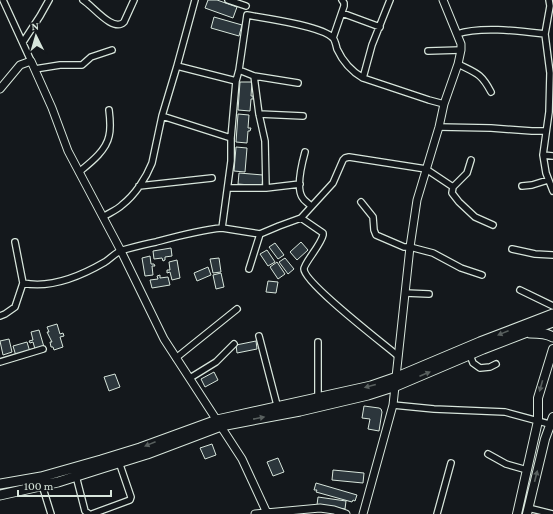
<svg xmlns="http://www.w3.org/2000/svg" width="553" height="514" font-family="'Crimson Pro',serif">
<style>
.building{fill:#2c363c;stroke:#d8e6dc}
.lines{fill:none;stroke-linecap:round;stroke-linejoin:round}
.minor-casing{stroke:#d8e6dc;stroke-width:8}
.tertiary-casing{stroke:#d8e6dc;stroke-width:9}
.secondary-casing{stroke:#d8e6dc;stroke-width:10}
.primary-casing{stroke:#d8e6dc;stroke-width:11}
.minor{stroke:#14181c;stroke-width:5.5}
.tertiary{stroke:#14181c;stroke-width:7}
.secondary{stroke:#14181c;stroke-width:8}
.primary{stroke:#14181c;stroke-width:9}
.oneway{fill:#59605f}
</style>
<rect width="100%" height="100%" fill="#14181c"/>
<path class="building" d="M208 0H217L237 7 233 18 205 8Z
M214 17 242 25 239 36 211 28Z
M240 82H252L251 96H253V99H251L250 111 238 110Z
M238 114 249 115 248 128H251L250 131H248L247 143 236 142Z
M236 147 247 148 245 172 234 171Z
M239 173 263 175 262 186 238 184Z
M301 242 308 250 297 260 290 252Z
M275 243 284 255 278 259 269 247Z
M171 248 172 256 165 257V260L163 261 162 258 154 259 153 251Z
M267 250 275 262 268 266 260 254Z
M150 256 151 264H154L155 266H152L153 275 145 276 142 258Z
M219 258 221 272 213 273 210 259Z
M285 258 294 269 288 274 279 262Z
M177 260 180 278 172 280 170 272 167 273V270H170L169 262Z
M277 262 285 274 278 279 270 267Z
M208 267 211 275 197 281 194 273Z
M221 273 224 287 216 289 213 275Z
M160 275V278L168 277 170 285 152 288 150 280 158 279 157 276Z
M268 281 278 282 276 293 266 292Z
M57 324 60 334 63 333 64 336 60 337 63 347 54 350 53 347H51L50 342H52L47 332H49L47 327Z
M39 330 44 347 35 349 33 342 30 343 29 341 33 340 31 332Z
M9 339 12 352 3 355 0 341Z
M256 341 257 349 237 353 236 345Z
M27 342 30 352 16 356 13 346Z
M214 372 218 380 205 387 201 379Z
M115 374 120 387 109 391 104 377Z
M364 406 379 408 381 409 382 412 379 431 368 429 370 419 362 418Z
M212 444 216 455 205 459 200 448Z
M278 458 284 472 273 476 267 462Z
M333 470 364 473 363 483 332 480Z
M316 483 357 495 355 501 353 500 352 502 316 492 317 490H314Z
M318 497 346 501 345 509 317 505Z"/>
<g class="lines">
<defs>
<path id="minor" d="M3 0 31 61
M83 0C92 5 113 33 124 22L134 0
M228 0 246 6
M342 13 380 27
M457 34C481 26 519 31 545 34L550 73 549 112 543 155 553 156
M545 34 550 6 549 0
M333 38 344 6V3L342 0
M23 42 40 16 49 0
M428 51 461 50
M458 64C476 73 481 73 491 92
M177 66 195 0
M35 69 60 65H82L91 57 112 50
M239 70 254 76 298 83
M363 78 372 45 390 0
M259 114 303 116
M162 116 231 138
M439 127 491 128 532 131H546
M305 152C302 163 296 187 302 197 304 201 308 203 311 206
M543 155 546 173 553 191
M79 172C90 163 106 151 109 136 111 128 110 118 109 110
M139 186 212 178
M522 186 532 185 548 180
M453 187 467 173 471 160
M228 188H266L265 141 259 114 254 76
M266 188 300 184
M361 202 373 217 374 230 376 235 404 247H410L433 253 461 268 482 275
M103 217C109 213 117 210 122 205 135 195 146 178 152 163L162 116 177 66 236 81 239 70 247 15C264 18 323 26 333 38 335 40 336 45 337 49 343 62 351 71 363 78L429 100 444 104
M301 218 323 233V235C321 245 304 263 304 269 304 283 384 344 398 356
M222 228 260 234 249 269
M260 234 279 226 301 218 333 183 343 160 345 158 349 157 426 169 453 187 452 193 459 202 475 217 493 225
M512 249 535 254 553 255
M23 283C51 289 81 276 105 262 111 258 116 252 123 250 134 247 145 244 156 242 178 236 199 230 222 228L231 161V138L236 81
M520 290 553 306
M405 293 429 294
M0 316 5 314 15 307 23 283 15 242
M259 336 277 405
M318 342V398
M470 355 473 363 480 368 490 367 496 364
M176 358 237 309
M0 362 43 349
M190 378 216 362 234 344
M393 405 434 409 505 412 553 425
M488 454 506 464 527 470
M76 476 85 511 89 514
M42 485 51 514
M528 508 553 514
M92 514 130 500 131 497 119 462
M437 514 451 463"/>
<path id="tertiary" d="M0 89 20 65 31 61 52 108 68 151 121 251 164 339 242 459 267 513
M255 514 320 508 334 510 346 514
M363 514 393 405 410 247 417 200 439 127 444 104 458 64 461 50V44L443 0"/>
<path id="secondary" d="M517 514 538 421V398L553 349
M527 514 545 439 553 417"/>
<path id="primary" d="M530 333C538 333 546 333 553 337
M0 484 41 477 101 460 140 448 217 420 371 386 397 377 480 342 553 314
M0 495 58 482 102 468 147 454 221 426 300 411 368 395 396 386 483 349 553 322"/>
</defs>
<use href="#minor" class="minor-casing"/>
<use href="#tertiary" class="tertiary-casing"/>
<use href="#secondary" class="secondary-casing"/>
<use href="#primary" class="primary-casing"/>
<use href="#minor" class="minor"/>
<use href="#tertiary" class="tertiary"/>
<use href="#secondary" class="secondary"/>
<use href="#primary" class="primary"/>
</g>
<defs><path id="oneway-solid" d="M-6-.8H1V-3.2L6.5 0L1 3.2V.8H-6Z"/></defs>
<g class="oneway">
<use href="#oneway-solid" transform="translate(503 333) rotate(158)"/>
<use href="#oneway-solid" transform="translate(425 374) rotate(-23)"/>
<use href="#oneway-solid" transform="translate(370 386) rotate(165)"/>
<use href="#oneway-solid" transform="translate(541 386) rotate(106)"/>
<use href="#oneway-solid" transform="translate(259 418) rotate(-11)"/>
<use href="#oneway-solid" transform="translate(150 444) rotate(158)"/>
<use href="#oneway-solid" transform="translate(536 476) rotate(-76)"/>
</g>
<g transform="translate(36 36) rotate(355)" stroke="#14181c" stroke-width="3" paint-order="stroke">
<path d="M0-3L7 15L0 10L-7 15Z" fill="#d8e6dc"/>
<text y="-6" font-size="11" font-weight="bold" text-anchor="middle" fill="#d8e6dc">N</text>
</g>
<path d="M18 490v6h93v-6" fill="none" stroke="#d8e6dc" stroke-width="2"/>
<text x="24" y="490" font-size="12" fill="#d8e6dc" stroke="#14181c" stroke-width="3" paint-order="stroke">100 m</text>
</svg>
